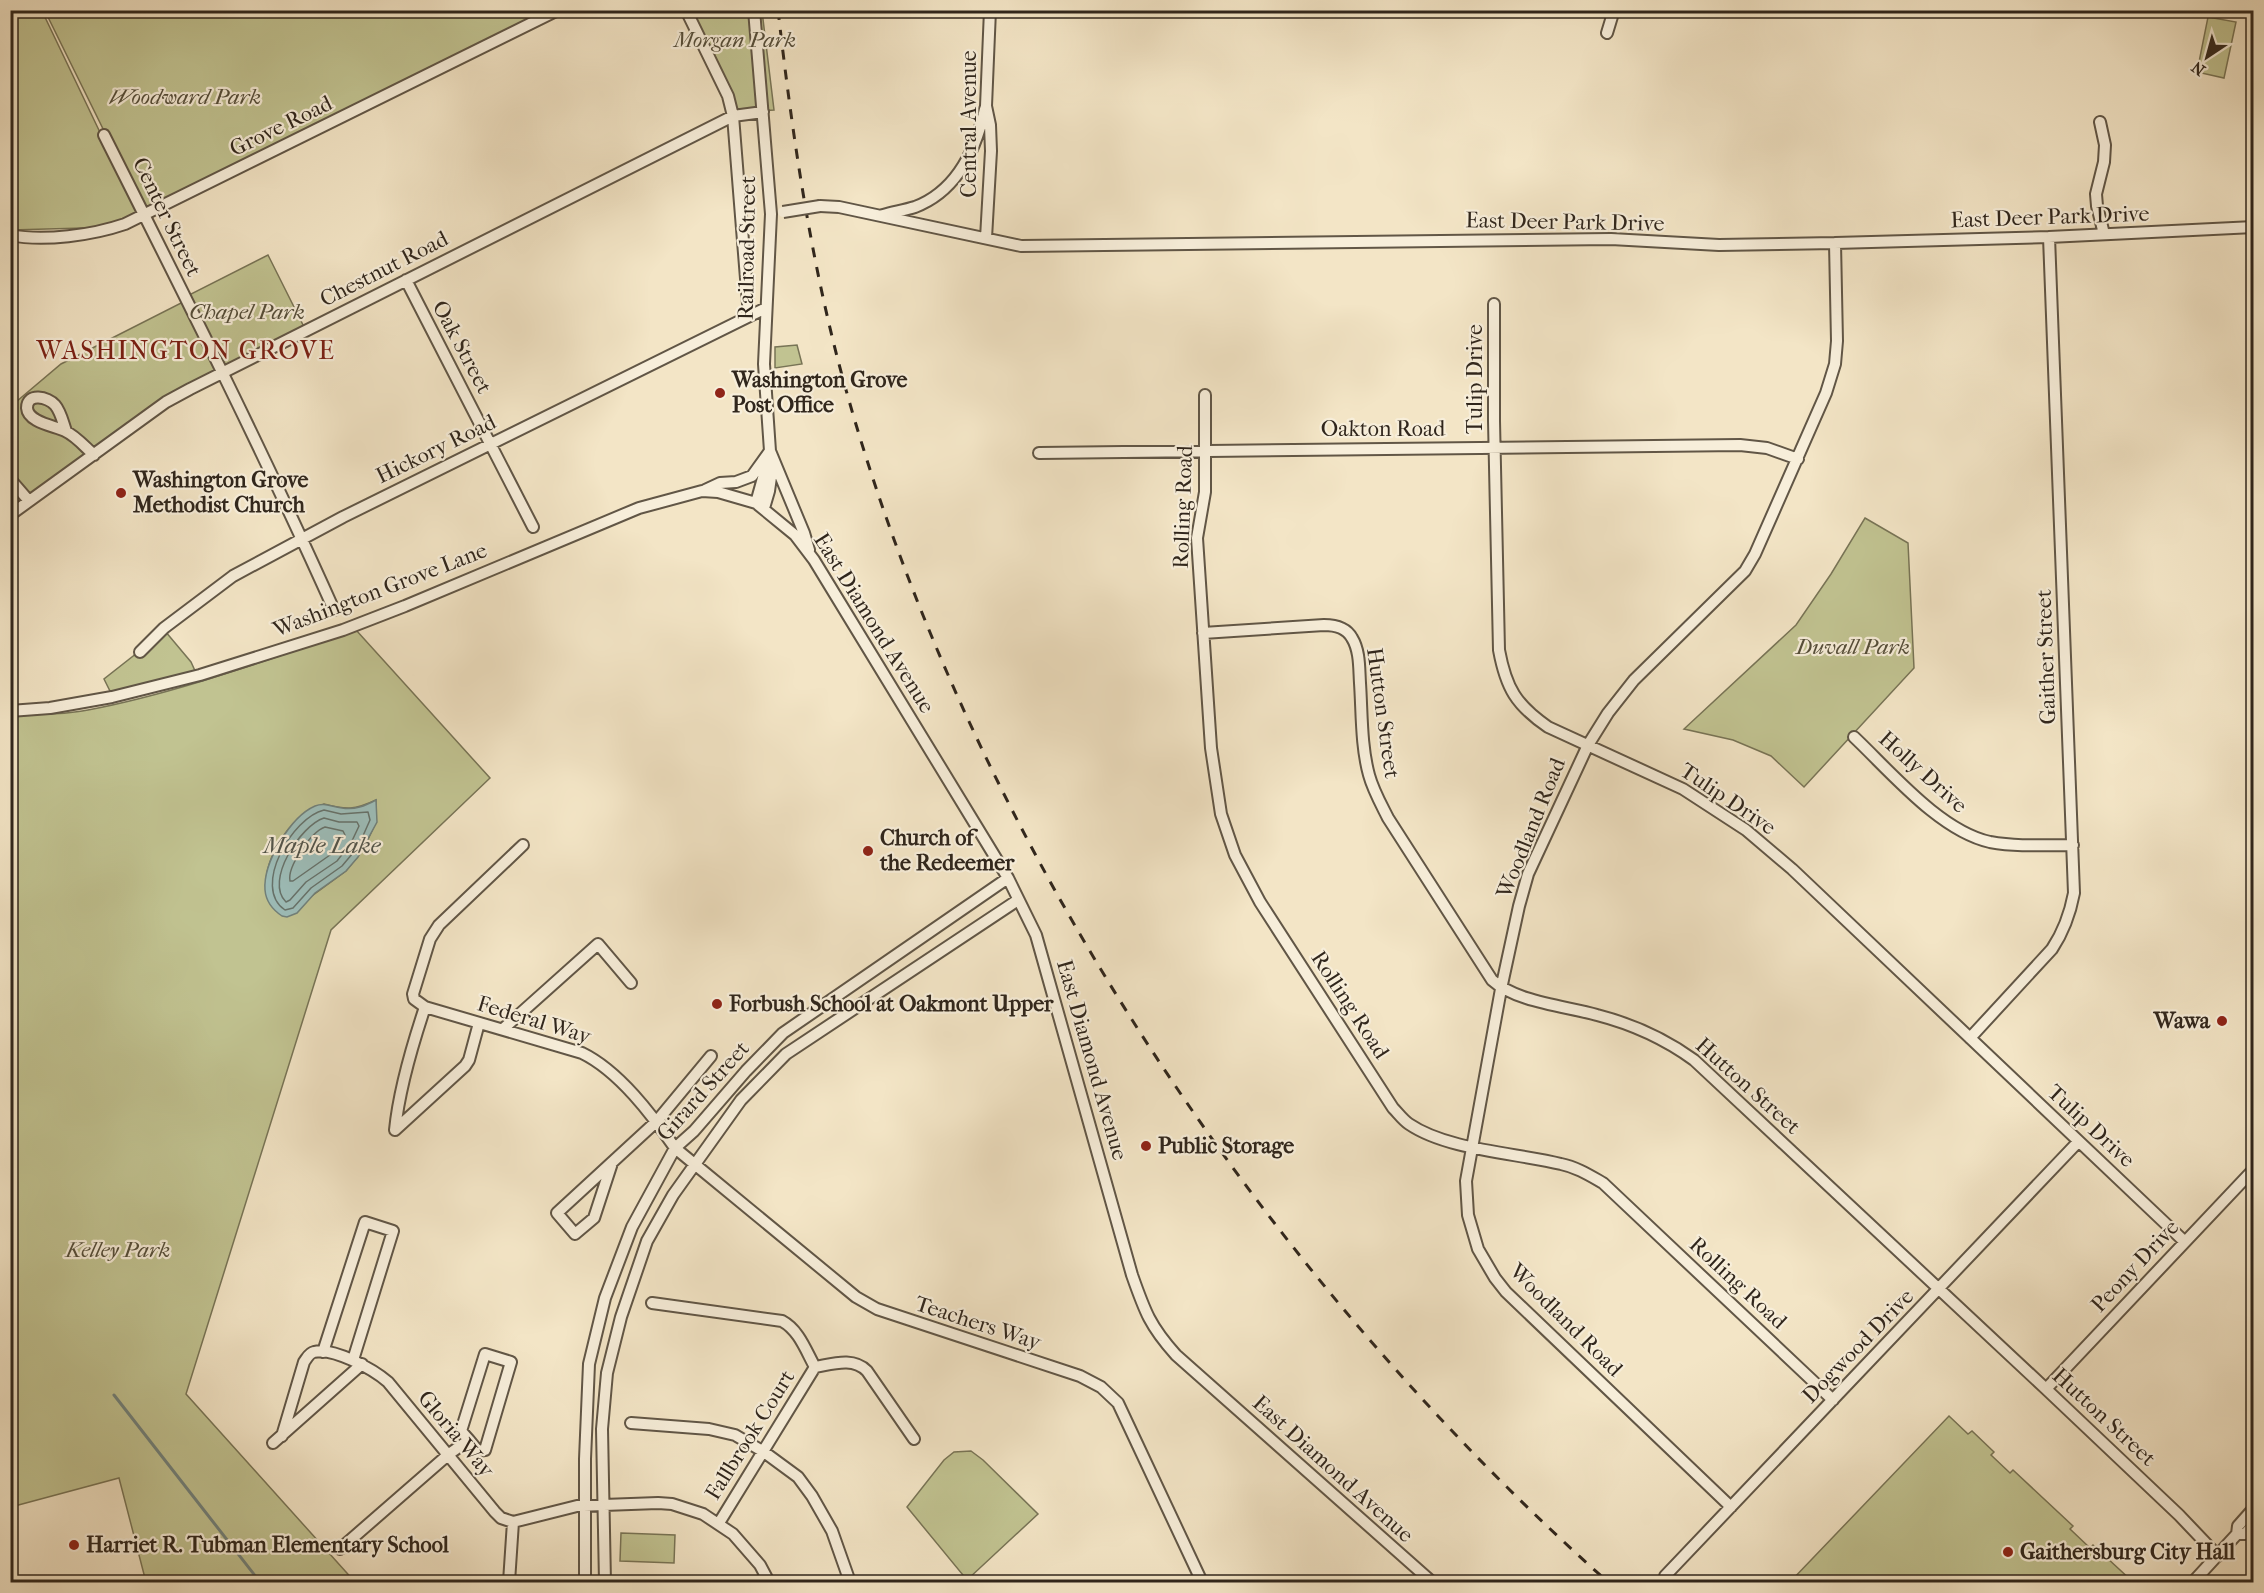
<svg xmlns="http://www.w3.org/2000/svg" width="2264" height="1593" font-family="'IM FELL French Canon',serif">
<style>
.green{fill:#c1c391;stroke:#787456;stroke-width:1.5;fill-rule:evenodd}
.water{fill:#9dbeba;stroke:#71817b;stroke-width:1.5}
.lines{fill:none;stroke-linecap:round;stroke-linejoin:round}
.shore{stroke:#66726b;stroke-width:1.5}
.stream{stroke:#71817b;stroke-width:3}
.minor-casing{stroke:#615646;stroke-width:14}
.minor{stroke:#f7eeda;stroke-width:10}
.rail{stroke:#30261c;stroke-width:3;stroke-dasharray:10 10;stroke-linecap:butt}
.minor-bridge-casing{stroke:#615646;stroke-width:14;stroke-linecap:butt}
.minor-bridge{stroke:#f7eeda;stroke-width:10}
.poi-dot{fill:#8f2418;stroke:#f7eeda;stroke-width:2}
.labels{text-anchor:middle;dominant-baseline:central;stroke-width:4.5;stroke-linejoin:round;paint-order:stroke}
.park-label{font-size:22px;font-style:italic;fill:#544d39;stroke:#f7eeda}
.street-label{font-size:22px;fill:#30261c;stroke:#f7eeda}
.poi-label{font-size:22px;font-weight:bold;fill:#30261c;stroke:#f7eeda;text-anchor:start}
.water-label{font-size:24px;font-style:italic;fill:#51544b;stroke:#f7eeda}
.quarter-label{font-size:26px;letter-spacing:1.5px;fill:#7a1f14;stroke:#f7eeda}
</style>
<rect width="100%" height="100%" fill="#f3e5c6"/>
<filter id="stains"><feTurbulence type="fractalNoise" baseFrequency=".00333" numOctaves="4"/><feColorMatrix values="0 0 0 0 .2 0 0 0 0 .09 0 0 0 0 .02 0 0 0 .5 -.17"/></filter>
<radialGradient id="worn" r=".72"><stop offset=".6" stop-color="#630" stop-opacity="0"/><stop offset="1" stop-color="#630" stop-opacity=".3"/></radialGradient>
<path class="green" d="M542 10 546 16 144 212 45 11Z
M10 11H42L139 214 110 226 84 230 83 228 11 230Z
M689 11H762L774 110 737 112Z
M2208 17 2236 22 2224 78 2197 72Z
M268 255 305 329 226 368 189 295Z
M183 302 219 373 19 506 11 494 10 407 61 364Z
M797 345 802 364 775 368V347Z
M1865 518 1908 543 1914 668 1804 787 1771 756 1733 740 1684 729 1796 625 1831 574Z
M356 630 490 778 331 930 186 1394 355 1582H146L119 1478 11 1507V714C36 714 63 715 88 710 178 693 269 659 356 630ZM376 800V822L363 850 346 871 309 898 267 897C261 871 277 839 296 821 303 814 315 809 324 804 346 810 355 810 376 800Z
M165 631 191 662 196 673 113 697 104 679Z
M1949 1416 1968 1434 1972 1431 1994 1452 1991 1455 2010 1473 2013 1470 2073 1526 2070 1529 2090 1548 2093 1545 2133 1582H1790Z
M971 1451 983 1460 1038 1514 967 1580 907 1507 944 1460 954 1452Z
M621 1533 675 1535 674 1563 620 1561Z"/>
<path class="water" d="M376 800 377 822 358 857 346 871 315 893 297 913 287 917 282 916C273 910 266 902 265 890 263 863 290 817 315 806 325 802 331 807 342 808 355 810 365 806 376 800Z"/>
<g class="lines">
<path class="shore" d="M324 810 341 814 368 812 370 820 358 847 342 866 311 888 293 908 285 910C251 887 293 817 324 810Z
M324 818 339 822H357L359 826 351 843 337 861 306 882 290 900 286 902C264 881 301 825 324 818Z
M325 827 343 831 345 835 330 855 293 881H290C287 867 311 832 325 827Z"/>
<path class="stream" d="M114 1395 260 1582"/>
<defs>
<path id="minor" d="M686 10 728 96 733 116 749 316
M754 10 771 214 764 364 770 451 804 533 809 550
M1607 33 1614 10
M2100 122 2105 145 2104 162 2096 194 2097 206 2104 234
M104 135C183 292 262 449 334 610
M820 206 839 207 1021 246 1611 239 1719 245 1835 243 2049 237 2254 227
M883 215C894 212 905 210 915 207 957 191 976 149 985 109
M10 235C44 242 93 235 125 224L558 10
M986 238 991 151 990 125 986 106 990 10
M406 280 533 527
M1494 304V421L1499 650C1506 688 1516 705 1548 727L1683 789 1746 830 1792 869 2185 1242
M1205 395V492L1197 538 1211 748 1221 814 1235 855 1260 902 1393 1108C1398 1113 1403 1120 1409 1124 1447 1150 1516 1153 1561 1164 1576 1167 1589 1175 1603 1183L1833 1400
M66 431C63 423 61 412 55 405 48 397 27 392 27 408 28 423 56 426 65 431 76 436 85 447 94 455
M1039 453 1740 445 1767 448 1798 459
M10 479 29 501
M705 490 720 483 736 482 752 476 770 451
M756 503 768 460
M764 508 769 491 773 463
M10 515 166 402 190 389 733 116 763 112
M1203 633 1324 625C1335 625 1346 627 1352 638 1360 651 1359 668 1360 683 1362 713 1361 746 1369 775 1373 790 1381 804 1388 818L1492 980C1516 1002 1565 1006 1597 1015 1632 1024 1665 1039 1694 1060L2046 1389 2179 1515 2218 1556
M140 652 164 628 233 576 343 517 766 308
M10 711 50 708 112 697 200 675 343 630 405 606 639 508 702 491 718 492 756 503 795 535 814 560 1008 878 1036 935 1132 1275C1145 1312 1150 1326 1176 1355L1432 1582
M1854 737C1891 772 1940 831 1990 842 2018 847 2045 845 2073 845
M523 845 439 925 430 939 413 994 414 999 425 1007 582 1053C619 1071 652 1115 675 1148L856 1297 877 1309 1080 1376 1101 1387 1118 1403 1202 1582
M503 1029 598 944 631 983
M1970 1038 2052 949C2064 931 2070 914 2074 893L2049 237
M395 1130 465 1066 469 1060 479 1023
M395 1130C399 1089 412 1046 425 1007
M612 1163 594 1218 575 1234 557 1213 657 1121 711 1056
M652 1303 782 1321C799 1330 806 1351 815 1367
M323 1352 365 1222 393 1231 353 1360
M815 1367C833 1364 853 1357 867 1371L914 1439
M2046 1389 2254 1169
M631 1423 709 1429 735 1435 764 1452 798 1477 812 1496 832 1531 850 1582
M282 1436 304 1362C307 1358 309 1353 314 1352 333 1347 373 1369 388 1382L495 1512 501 1518 513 1522 577 1506 658 1503 672 1504 703 1514 733 1534 760 1565 769 1582
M273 1443 362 1364
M1731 1507 1506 1292 1495 1278 1478 1249 1468 1215 1466 1181 1501 989 1519 906 1528 874 1588 745 1608 713 1634 680 1745 571 1755 554 1826 393 1835 364 1837 341 1835 243
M719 1523 815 1367
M2237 1534H2245L2254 1524
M340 1549 449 1454 469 1440 478 1451 485 1450 511 1362 485 1354 461 1431 469 1440
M1665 1576 2078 1142
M509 1582 513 1522
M585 1582V1459L589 1364 605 1298 632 1227 675 1148 694 1131 746 1071 783 1033 1008 878
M605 1582 602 1429 607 1373 621 1317 647 1241 673 1195 741 1100 786 1054 1018 900
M2193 1582 2237 1534 2238 1526 2254 1508"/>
</defs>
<use href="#minor" class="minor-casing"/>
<use href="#minor" class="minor"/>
<path class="rail" d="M778 10C793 141 812 271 848 397 974 842 1264 1277 1608 1582"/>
<defs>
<path id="minor-bridge" d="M783 212 820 206"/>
</defs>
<use href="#minor-bridge" class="minor-bridge-casing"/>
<use href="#minor-bridge" class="minor-bridge"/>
</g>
<g class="poi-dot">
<circle cx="720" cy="393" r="6"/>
<circle cx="121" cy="493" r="6"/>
<circle cx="868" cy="851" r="6"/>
<circle cx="717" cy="1004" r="6"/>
<circle cx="2222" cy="1021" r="6"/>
<circle cx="1146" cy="1146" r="6"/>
<circle cx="74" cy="1545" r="6"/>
<circle cx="2008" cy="1552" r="6"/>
</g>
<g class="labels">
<g class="park-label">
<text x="735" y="40">Morgan Park</text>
<text x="185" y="97">Woodward Park</text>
<text x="247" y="312">Chapel Park</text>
<text x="1853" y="647">Duvall Park</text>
<text x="118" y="1250">Kelley Park</text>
</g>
<g class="street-label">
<text transform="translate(969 124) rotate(-90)">Central Avenue</text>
<text transform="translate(281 126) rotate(-26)">Grove Road</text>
<text transform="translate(167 217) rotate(64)">Center Street</text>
<text transform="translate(2050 217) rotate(-2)">East Deer Park Drive</text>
<text transform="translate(1565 222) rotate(1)">East Deer Park Drive</text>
<text transform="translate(747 248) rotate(-89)">Railroad Street</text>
<text transform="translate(384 269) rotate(-27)">Chestnut Road</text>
<text transform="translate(462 347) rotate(62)">Oak Street</text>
<text transform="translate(1475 379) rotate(-90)">Tulip Drive</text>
<text x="1383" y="429">Oakton Road</text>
<text transform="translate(436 449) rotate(-26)">Hickory Road</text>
<text transform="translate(1183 507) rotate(-88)">Rolling Road</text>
<text transform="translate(380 590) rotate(-21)">Washington Grove Lane</text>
<text transform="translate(874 623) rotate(58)">East Diamond Avenue</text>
<text transform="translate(2046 657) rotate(-92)">Gaither Street</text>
<text transform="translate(1383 713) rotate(82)">Hutton Street</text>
<text transform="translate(1923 772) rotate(42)">Holly Drive</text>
<text transform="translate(1728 799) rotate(34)">Tulip Drive</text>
<text transform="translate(1531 828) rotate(-68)">Woodland Road</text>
<text transform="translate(1350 1005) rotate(57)">Rolling Road</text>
<text transform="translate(534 1020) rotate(17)">Federal Way</text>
<text transform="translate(1092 1060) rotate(74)">East Diamond Avenue</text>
<text transform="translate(1748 1086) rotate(42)">Hutton Street</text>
<text transform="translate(703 1091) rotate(-48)">Girard Street</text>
<text transform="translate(2091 1126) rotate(43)">Tulip Drive</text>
<text transform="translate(2135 1266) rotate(-47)">Peony Drive</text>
<text transform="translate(1738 1283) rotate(43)">Rolling Road</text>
<text transform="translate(1566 1320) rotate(45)">Woodland Road</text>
<text transform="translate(978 1323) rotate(18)">Teachers Way</text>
<text transform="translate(1858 1346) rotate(-46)">Dogwood Drive</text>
<text transform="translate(2104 1417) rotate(43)">Hutton Street</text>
<text transform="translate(456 1434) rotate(50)">Gloria Way</text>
<text transform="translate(750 1435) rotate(-58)">Fallbrook Court</text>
<text transform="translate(1333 1469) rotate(42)">East Diamond Avenue</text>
</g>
<g class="poi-label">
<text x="732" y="380">Washington Grove<tspan x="732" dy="25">Post Office</tspan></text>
<text x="133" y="480">Washington Grove<tspan x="133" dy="25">Methodist Church</tspan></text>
<text x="880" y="838">Church of<tspan x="880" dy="25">the Redeemer</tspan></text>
<text x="729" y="1004">Forbush School at Oakmont Upper</text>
<text x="2210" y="1021" text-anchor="end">Wawa</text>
<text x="1158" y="1146">Public Storage</text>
<text x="86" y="1545">Harriet R. Tubman Elementary School</text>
<text x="2020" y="1552">Gaithersburg City Hall</text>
</g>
<g class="water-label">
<text x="322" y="845">Maple Lake</text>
</g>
<g class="quarter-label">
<text x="186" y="350">WASHINGTON GROVE</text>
</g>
</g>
<rect width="2264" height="1593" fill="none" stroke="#f3e5c6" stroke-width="36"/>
<rect x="12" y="12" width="2240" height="1569" fill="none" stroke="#30261c" stroke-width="3"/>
<rect x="18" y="18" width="2228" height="1557" fill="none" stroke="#30261c" stroke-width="1.5"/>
<g transform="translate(2207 57) rotate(216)" stroke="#f7eeda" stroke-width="4.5" paint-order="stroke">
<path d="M0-4.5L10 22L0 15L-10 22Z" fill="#30261c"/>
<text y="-9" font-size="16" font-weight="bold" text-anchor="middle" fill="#30261c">N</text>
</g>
<rect width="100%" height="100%" filter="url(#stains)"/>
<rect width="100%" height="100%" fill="url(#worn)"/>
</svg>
